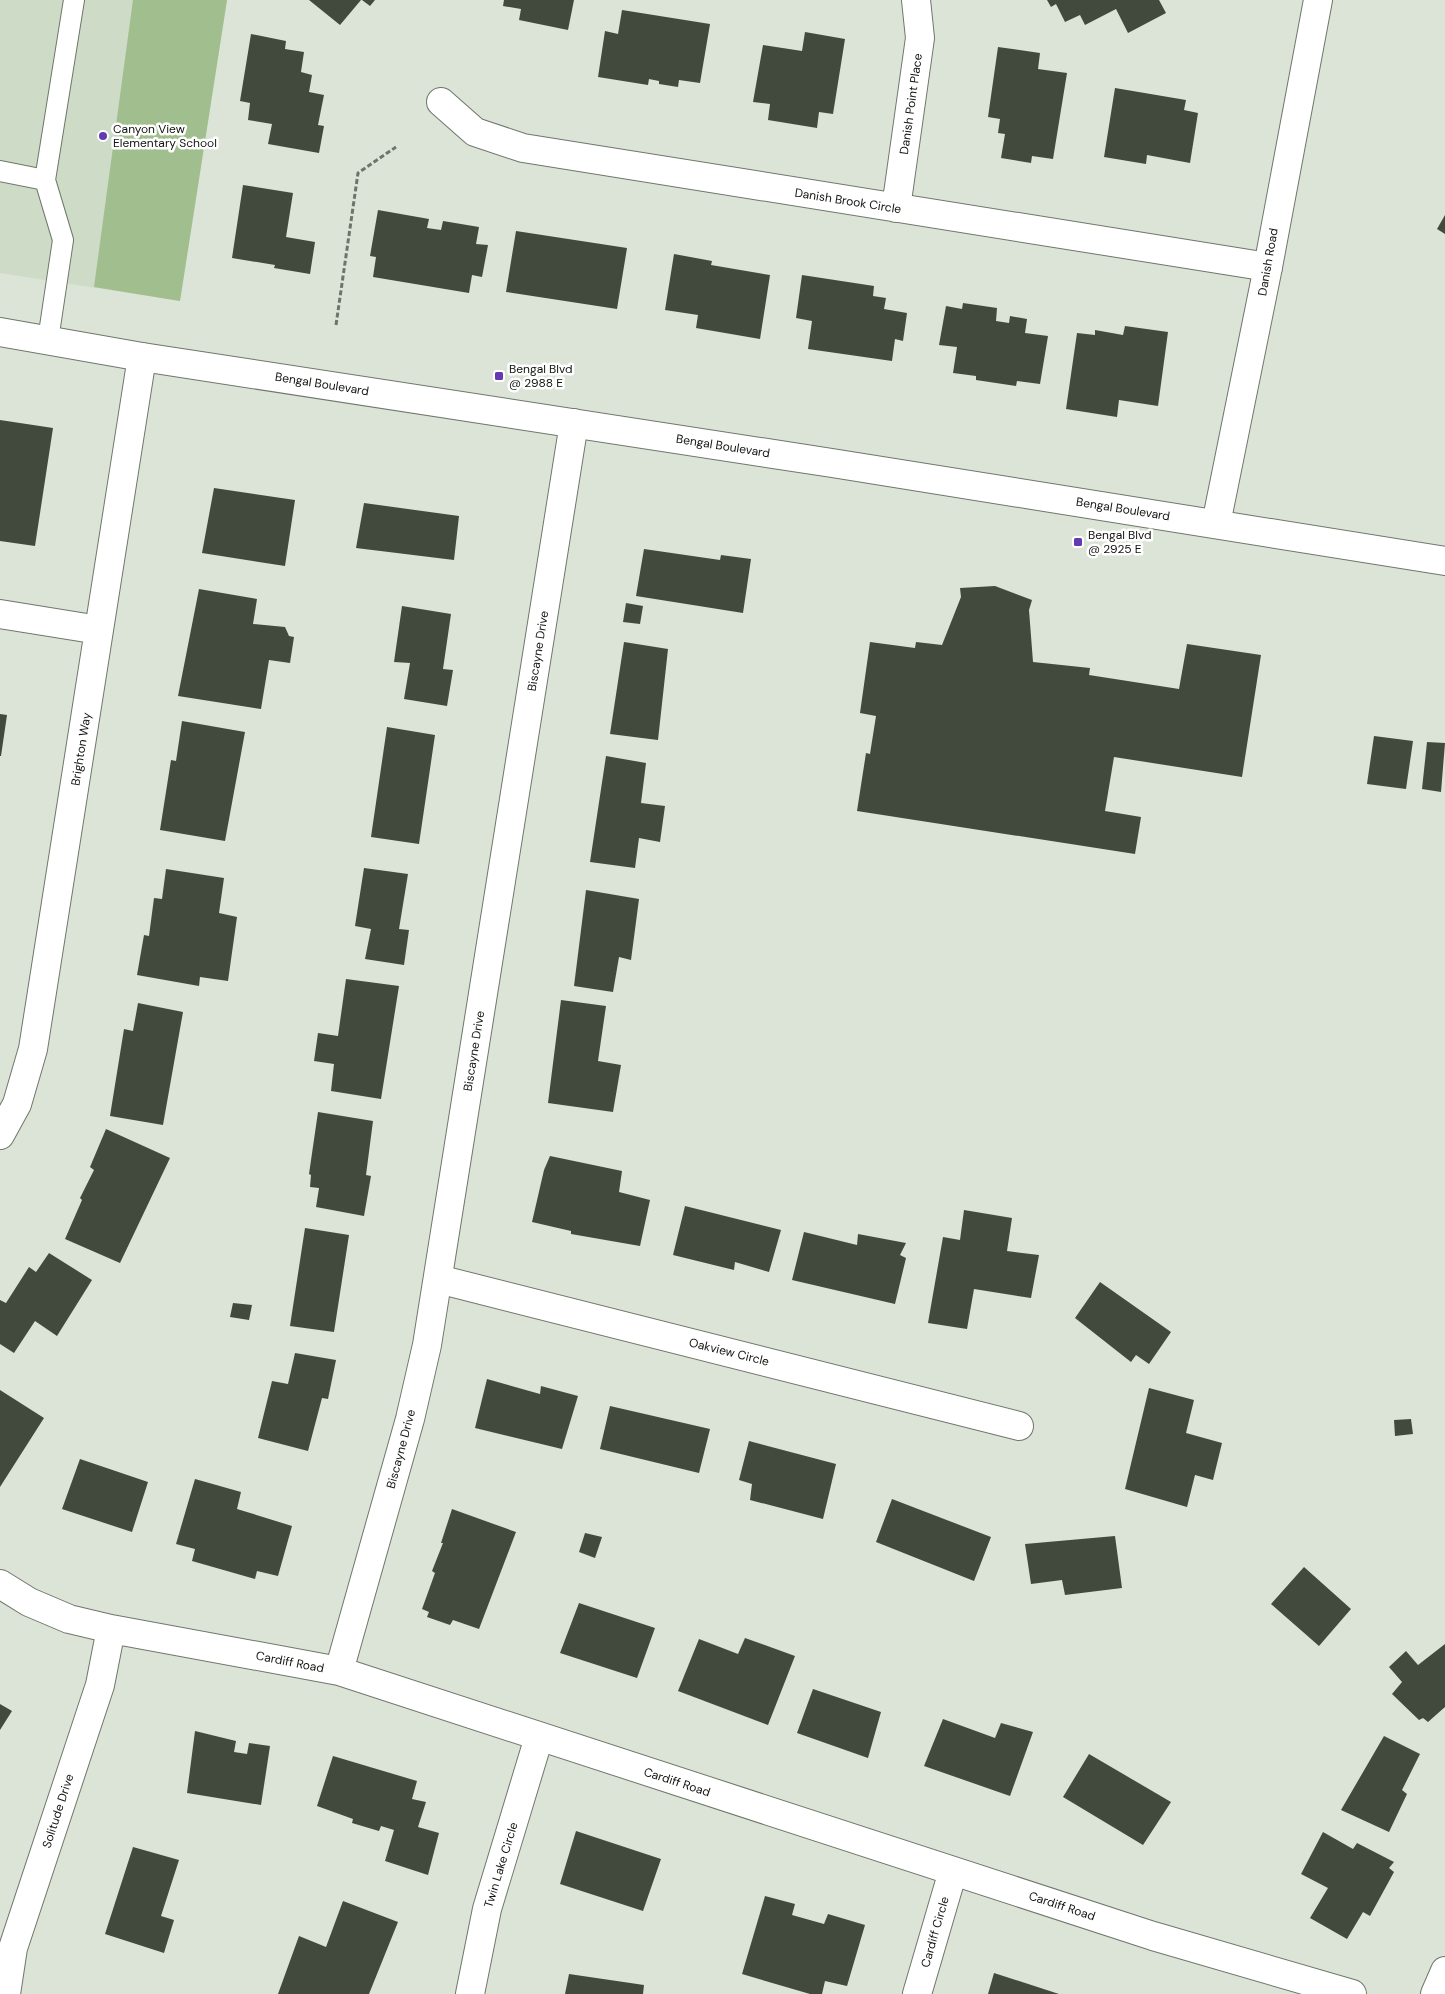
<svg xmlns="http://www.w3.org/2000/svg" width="1445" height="1994" font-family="'DM Sans',sans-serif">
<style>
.built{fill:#cedbc6}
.green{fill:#a0be8e}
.building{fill:#424a3e}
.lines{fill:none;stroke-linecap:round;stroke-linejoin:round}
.lane-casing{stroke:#6f776a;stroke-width:22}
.street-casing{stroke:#6f776a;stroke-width:30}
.secondary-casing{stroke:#6f776a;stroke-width:30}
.path{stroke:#6e746b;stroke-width:3;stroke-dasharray:5 2.5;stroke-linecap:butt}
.lane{stroke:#fff;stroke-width:20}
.street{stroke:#fff;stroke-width:28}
.secondary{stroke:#fff;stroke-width:28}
.poi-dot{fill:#633ab2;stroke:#fff;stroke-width:2}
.labels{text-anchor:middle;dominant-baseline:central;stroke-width:5;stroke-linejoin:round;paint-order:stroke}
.street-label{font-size:12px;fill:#11140f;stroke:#fff}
.poi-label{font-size:12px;fill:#11140f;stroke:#fff;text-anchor:start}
</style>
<rect width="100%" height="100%" fill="#dbe4d6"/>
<path class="built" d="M0 0H227L180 301 0 273Z"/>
<path class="green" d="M133 0H227L180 301 94 287Z"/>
<path class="building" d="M309 0H361L340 25Z
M362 0H375L370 6Z
M504 0H574L568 30 519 20 521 9 503 6Z
M1047 0H1159L1166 13 1128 33 1116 9 1085 25 1080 15 1065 22 1056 4 1051 7Z
M622 10 710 24 700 83 679 80 678 87 659 84V81L649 79 648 85 598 77 605 31 618 34Z
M805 32 845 39 833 114 819 112 817 128 768 120 770 104 753 102 763 45 802 51Z
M251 34 286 41 285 49 304 52 301 72 312 75 309 92 324 95 318 125 324 126 319 153 268 144 272 124 248 120 250 103 240 101Z
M998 47 1040 53 1038 69 1067 73 1053 159 1032 156 1031 163 1001 158 1005 134 998 133 1000 119 988 117Z
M1115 88 1186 100 1184 110 1198 113 1190 163 1147 155 1146 164 1104 157Z
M243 185 293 193 286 237 315 242 310 274 274 268 275 265 232 258Z
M378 210 429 219 427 228 441 230 443 221 479 227 476 244 488 245 482 277 472 275 469 293 373 277 376 257 370 256Z
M1445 215V234L1437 229Z
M516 231 627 248 617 309 506 292Z
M674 254 712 261 711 265 770 275 760 339 696 328 698 315 665 310Z
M802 275 874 286 873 296 886 298 884 309 907 313 903 341 895 339 892 361 808 349 812 321 796 318Z
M963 303 997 308 996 321 1009 323 1010 316 1027 319 1025 333 1048 336 1040 384 1017 381 1016 386 976 380V376L953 373 957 347 939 345 946 306 962 309Z
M1125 326 1168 332 1158 406 1119 400 1117 417 1066 409 1077 333 1095 335V330L1123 335Z
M0 420 53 428 35 546 0 541Z
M214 488 295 500 285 566 202 553Z
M364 503 459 516 454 560 356 548Z
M644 549 720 560 721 555 751 559 743 613 636 596Z
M995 586 1032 600 1029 610 1033 662 1090 668 1089 675 1179 689 1187 644 1261 655 1242 777 1114 757 1105 811 1141 817 1135 854 857 811 866 753 870 754 876 716 860 713 870 642 915 648 916 642 942 645 961 597 960 588Z
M199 589 257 599 253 624 285 627 289 636 294 637 290 663 269 660 261 709 178 696Z
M626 603 643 606 640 624 623 622Z
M402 606 451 614 443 669 453 670 447 706 404 699 410 663 394 662Z
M624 642 668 649 658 740 610 734Z
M0 714 7 715 1 756H0Z
M182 721 245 732 225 841 160 830 171 760 176 761Z
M387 727 435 735 419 844 371 837Z
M1374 736 1413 741 1406 789 1367 784Z
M1427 742 1445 743 1441 792 1422 789Z
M606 756 646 763 641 803 665 806 660 842 639 838 635 868 590 862Z
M364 868 408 874 399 929 409 930 404 965 365 959 371 929 355 926Z
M166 869 224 878 219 913 237 917 228 981 200 977 199 986 137 975 144 935 149 936 154 898 162 899Z
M586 890 639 899 631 960 619 957 613 992 574 986Z
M346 979 399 986 381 1099 331 1091 334 1064 314 1061 318 1033 338 1036Z
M561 1000 606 1006 598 1061 621 1065 613 1112 548 1103Z
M138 1003 183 1012 163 1125 110 1116 124 1029 133 1031Z
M318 1112 373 1121 366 1175 371 1176 364 1216 316 1207 319 1188 310 1187 311 1175 309 1174Z
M106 1129 170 1158 120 1263 65 1239 82 1200 80 1198 94 1170 90 1167Z
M550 1156 622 1171 619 1192 650 1200 640 1246 571 1234V1231L532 1222 544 1170Z
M685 1206 781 1230 769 1272 735 1262 734 1270 673 1255Z
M964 1210 1012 1218 1007 1251 1039 1255 1031 1298 974 1289 967 1329 928 1323 943 1237 960 1240Z
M305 1228 349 1235 334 1332 290 1326Z
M804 1232 857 1245 858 1234 906 1243 900 1255 906 1258 895 1304 792 1280Z
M49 1253 92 1280 57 1336 35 1321 14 1353 0 1344V1300L6 1303 29 1267 36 1272Z
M1100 1282 1171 1332 1149 1364 1136 1355 1131 1362 1075 1318Z
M233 1303 252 1305 249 1320 230 1317Z
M295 1353 336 1360 328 1399 322 1398 308 1451 258 1438 272 1381 288 1384Z
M487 1379 540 1394 541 1386 578 1396 562 1449 475 1428Z
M1149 1388 1194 1400 1186 1433 1222 1443 1213 1480 1195 1475 1187 1507 1125 1489Z
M0 1390 44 1418 0 1487Z
M610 1406 710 1429 699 1473 600 1449Z
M1411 1419 1413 1434 1395 1436 1394 1420Z
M749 1441 836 1464 823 1519 750 1500 752 1484 739 1480Z
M80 1459 148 1482 132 1532 62 1509Z
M195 1479 241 1492 237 1509 292 1526 278 1576 257 1571 255 1579 192 1561 195 1549 176 1544Z
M892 1499 991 1537 974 1581 876 1542Z
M452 1509 516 1532 479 1629 453 1620 450 1625 427 1617 429 1612 422 1609 435 1573 432 1571 443 1543H441Z
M585 1533 602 1537 595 1558 579 1552Z
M1115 1536 1122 1588 1065 1595 1062 1580 1031 1584 1025 1544Z
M1304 1567 1351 1609 1319 1646 1271 1604Z
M579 1603 655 1628 637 1678 560 1653Z
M745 1638 795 1656 768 1725 678 1691 699 1639 738 1654Z
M1445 1644V1707L1428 1722 1423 1718 1419 1720 1392 1694 1402 1682 1389 1667 1406 1651 1418 1665Z
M813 1689 881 1712 868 1758 797 1733Z
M0 1704 12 1711 0 1730Z
M943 1719 995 1738 1001 1723 1033 1732 1010 1796 924 1766Z
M195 1731 236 1741 234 1752 247 1754 249 1743 270 1746 261 1805 187 1793Z
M1384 1736 1420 1754 1402 1790 1407 1794 1389 1832 1341 1810Z
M1089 1754 1171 1802 1143 1845 1063 1797Z
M333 1756 417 1781 412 1799 426 1802 418 1827 439 1833 428 1875 385 1861 394 1830 381 1826 379 1831 352 1823 353 1819 317 1806Z
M576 1831 661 1859 643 1911 560 1884Z
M1323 1832 1353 1849 1357 1843 1394 1862 1389 1868 1394 1872 1370 1916 1363 1912 1347 1939 1310 1918 1328 1888 1301 1874Z
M133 1847 179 1860 161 1916 174 1920 164 1953 105 1934Z
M765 1896 795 1904 792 1915 824 1924 828 1914 865 1925 847 1986 825 1981 822 1994H810L742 1974Z
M343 1901 398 1922 369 1994H278L299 1936 326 1947Z
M994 1973 1059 1994H988Z
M569 1974 644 1985 643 1994H565Z"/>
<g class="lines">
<defs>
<path id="lane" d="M0 171 45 180
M48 340 63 240 45 180 74 0"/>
<path id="street" d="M441 102 475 132 523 148 1268 267
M896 208 920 38 916 0
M0 614 99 630
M0 1135 17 1104 33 1049 142 357
M438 1279 1019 1426
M0 1584 29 1602 69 1619 111 1629 339 1671 1153 1936 1352 1994
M339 1671 410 1419 427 1345 574 423
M6 1994 13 1948 100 1685 111 1629
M470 1994 487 1909 539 1737
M917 1994 953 1871
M1435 1994 1445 1971"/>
<path id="secondary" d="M0 332 142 357 832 463 1445 561
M1216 524 1268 267 1318 0"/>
</defs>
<use href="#lane" class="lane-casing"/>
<use href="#street" class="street-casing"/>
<use href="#secondary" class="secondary-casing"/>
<path class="path" d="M336 325 358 173 396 147"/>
<use href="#lane" class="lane"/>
<use href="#street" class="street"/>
<use href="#secondary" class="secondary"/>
</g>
<g class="poi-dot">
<circle cx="103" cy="136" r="5"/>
<rect x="494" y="371" width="10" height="10" rx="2.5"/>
<rect x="1073" y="537" width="10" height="10" rx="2.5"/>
</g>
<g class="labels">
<g class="street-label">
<text transform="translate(911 104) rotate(-82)">Danish Point Place</text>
<text transform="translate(848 201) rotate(9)">Danish Brook Circle</text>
<text transform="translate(1268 262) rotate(-80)">Danish Road</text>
<text transform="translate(322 384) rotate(9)">Bengal Boulevard</text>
<text transform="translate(723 446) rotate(9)">Bengal Boulevard</text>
<text transform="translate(1123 509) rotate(9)">Bengal Boulevard</text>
<text transform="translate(538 651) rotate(-81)">Biscayne Drive</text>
<text transform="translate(81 749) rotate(-81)">Brighton Way</text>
<text transform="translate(474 1051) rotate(-81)">Biscayne Drive</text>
<text transform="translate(729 1352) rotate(14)">Oakview Circle</text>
<text transform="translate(401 1449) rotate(-75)">Biscayne Drive</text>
<text transform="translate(290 1662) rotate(11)">Cardiff Road</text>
<text transform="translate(677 1782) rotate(18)">Cardiff Road</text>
<text transform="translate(58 1811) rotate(-72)">Solitude Drive</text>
<text transform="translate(501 1865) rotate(-73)">Twin Lake Circle</text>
<text transform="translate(1062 1906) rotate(18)">Cardiff Road</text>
<text transform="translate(935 1932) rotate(-74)">Cardiff Circle</text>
</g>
<g class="poi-label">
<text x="113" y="129">Canyon View<tspan x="113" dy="14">Elementary School</tspan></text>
<text x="509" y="369">Bengal Blvd<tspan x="509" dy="14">@ 2988 E</tspan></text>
<text x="1088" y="535">Bengal Blvd<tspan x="1088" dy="14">@ 2925 E</tspan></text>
</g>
</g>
</svg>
